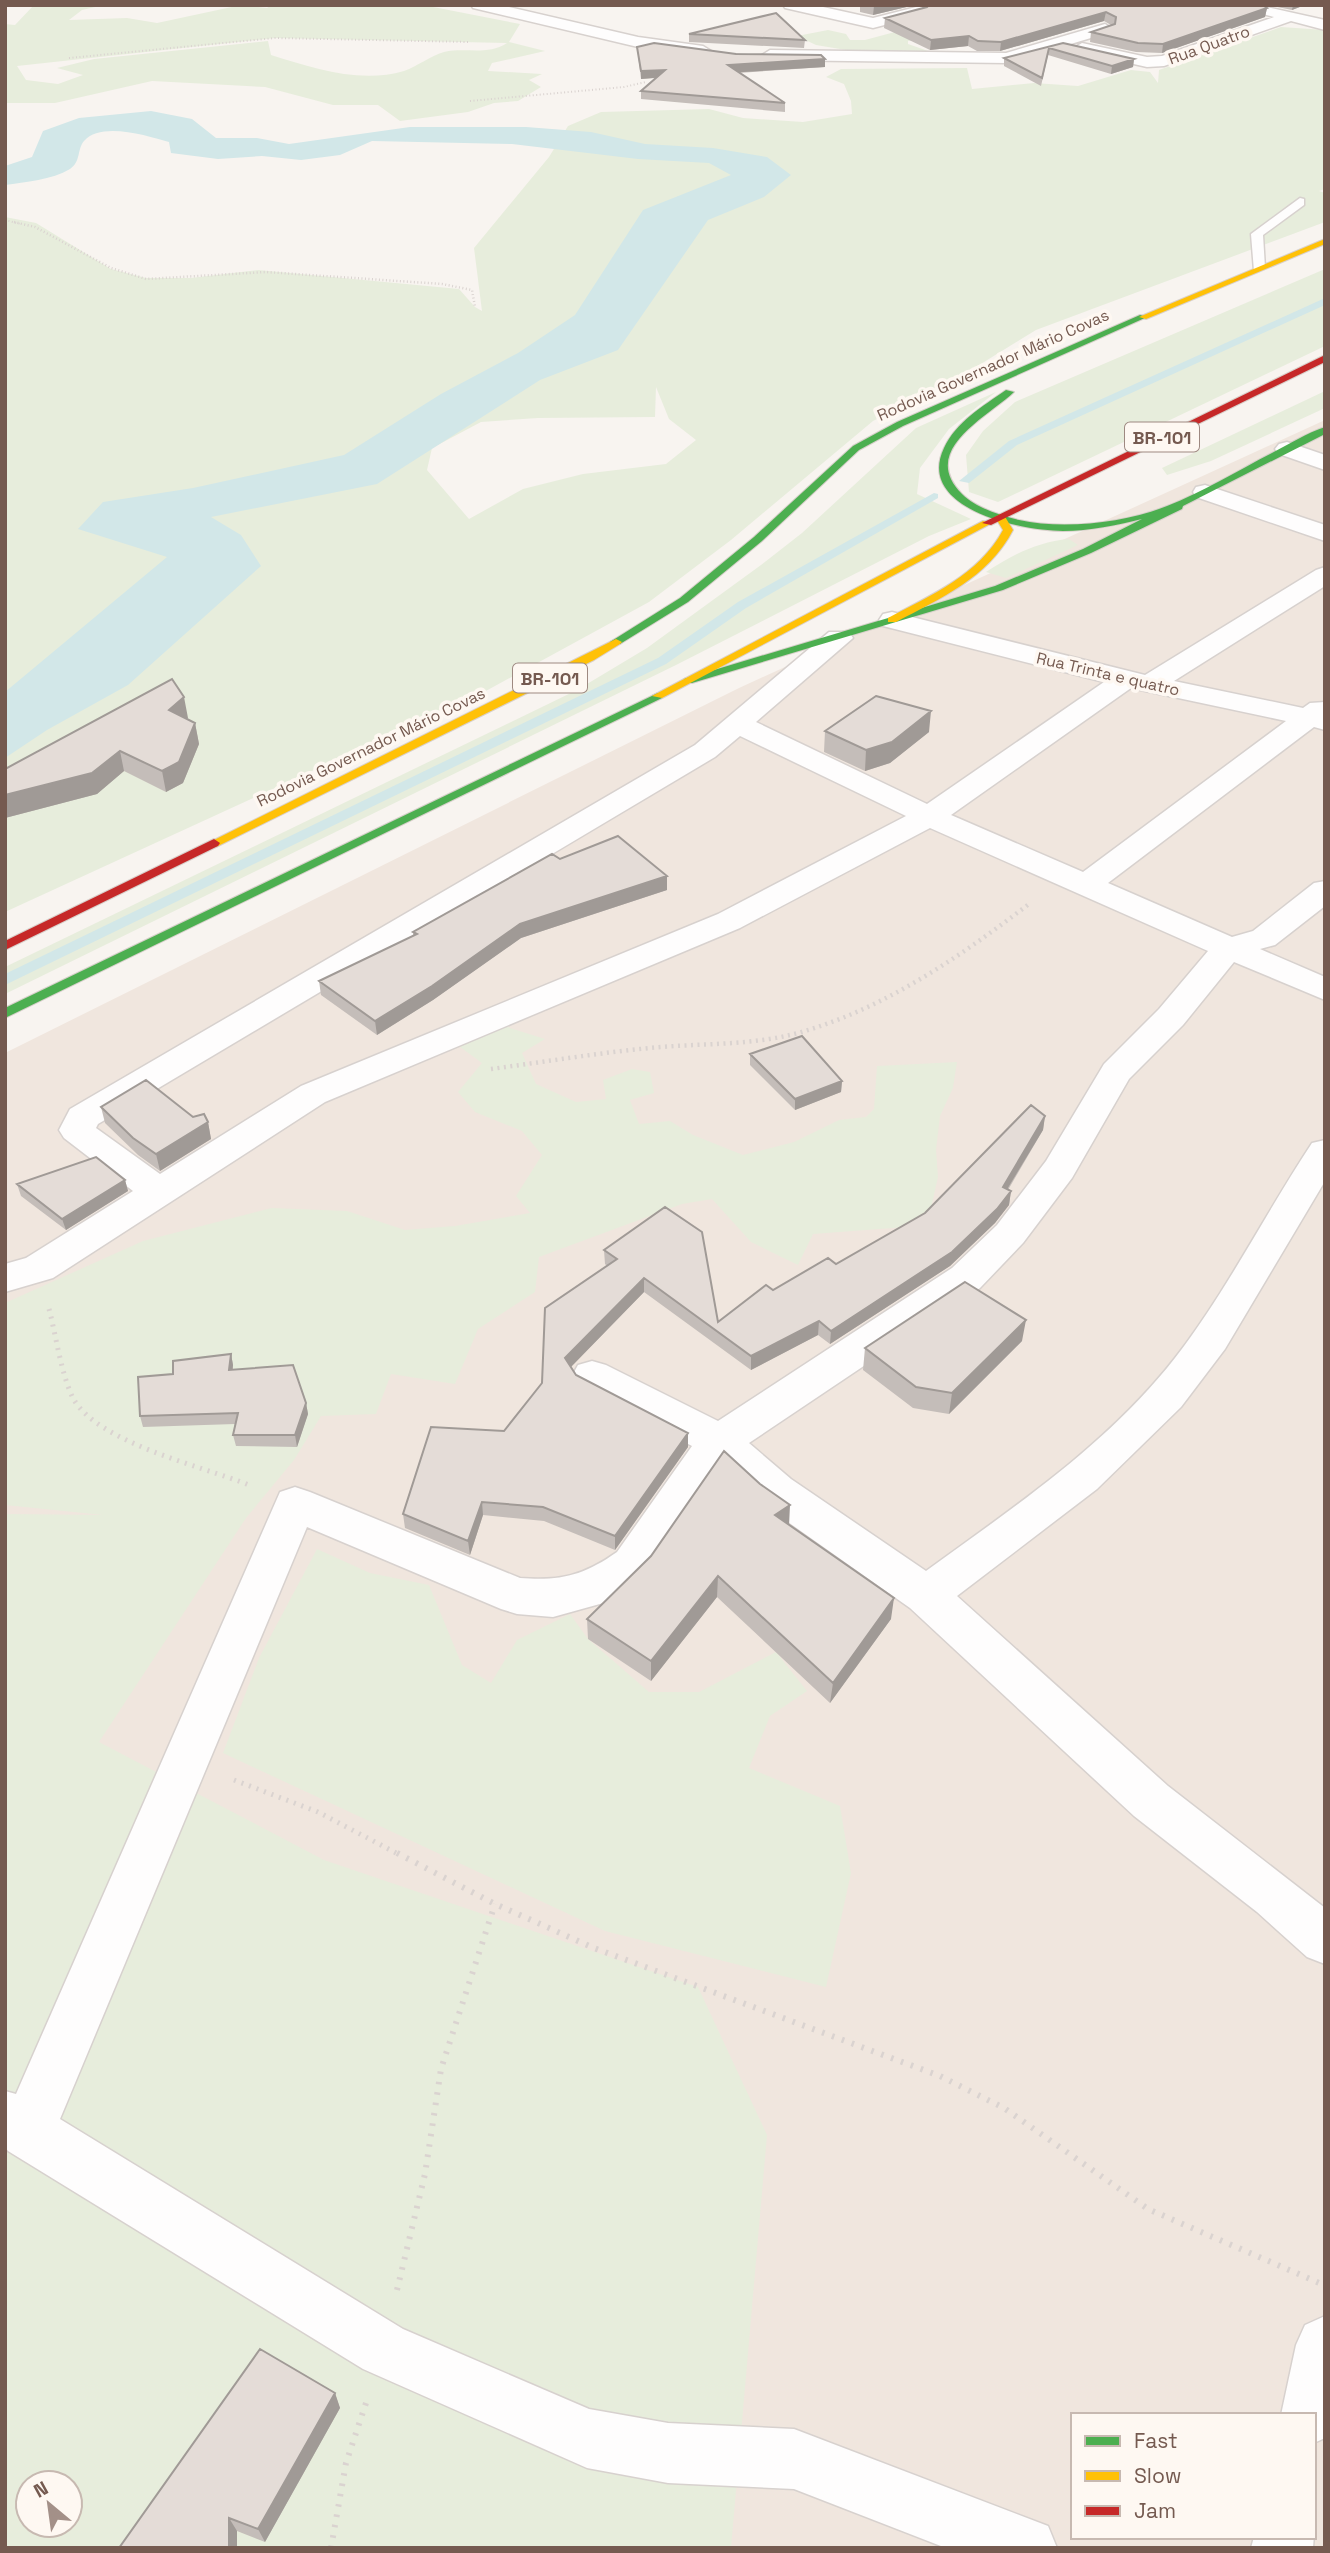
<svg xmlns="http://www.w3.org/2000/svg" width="1330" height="2553" font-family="'Space Grotesk',sans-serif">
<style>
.residential{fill:#f0e6de;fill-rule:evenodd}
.green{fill:#e7eddc;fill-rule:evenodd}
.water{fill:#d2e7e8}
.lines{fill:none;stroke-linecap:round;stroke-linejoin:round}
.stream{fill:#d2e7e8;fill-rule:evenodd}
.lane-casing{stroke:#d7d1ce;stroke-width:3}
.street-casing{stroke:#d7d1ce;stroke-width:3}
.fast-casing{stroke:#d8d0cb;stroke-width:2}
.slow-casing{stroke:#d8d0cb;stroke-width:2}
.jam-casing{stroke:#d8d0cb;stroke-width:2}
.path-far4{stroke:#dad3d0;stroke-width:2;stroke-dasharray:1 2.5;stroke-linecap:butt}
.path-far3{stroke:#dad3d0;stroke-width:2.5;stroke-dasharray:1 2.5;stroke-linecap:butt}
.path-far2{stroke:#dad3d0;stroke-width:4.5;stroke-dasharray:2 4.5;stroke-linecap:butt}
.path-far1{stroke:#dad3d0;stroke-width:5;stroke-dasharray:2 6;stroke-linecap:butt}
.path{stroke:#dad3d0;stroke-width:6;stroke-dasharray:2.5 8;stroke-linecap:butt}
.lane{fill:#fefdfd;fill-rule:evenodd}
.street{fill:#fefdfd;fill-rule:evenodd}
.fast{fill:#4caf50;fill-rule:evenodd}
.slow{fill:#ffc107;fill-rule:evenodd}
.jam{fill:#c62828;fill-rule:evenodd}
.wall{fill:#c4bdb9}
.shaded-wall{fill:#a09a96}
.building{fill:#e4dcd7;stroke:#a09a96;stroke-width:2}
.labels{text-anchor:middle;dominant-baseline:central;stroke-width:7;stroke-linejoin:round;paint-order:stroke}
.far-street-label{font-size:16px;fill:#755a50;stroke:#fef8f2}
.shield{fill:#fef8f2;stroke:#9e8981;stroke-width:2}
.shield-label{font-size:18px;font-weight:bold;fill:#755a50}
</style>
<rect width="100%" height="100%" fill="#f8f4f0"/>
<path class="residential" d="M1325 420V2548H5V1053L739 688ZM1073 2415H1314V2537H1073ZM28 2483H70V2525H28Z"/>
<path class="green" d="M34 5H104L82 10 69 20 127 18 157 23 241 5 267 8 271 5H423L520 24 509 42 545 51 492 63 488 71 542 74 529 80 541 87 518 101 494 103 468 112 400 121 378 105H333L265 87 152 81 55 103H5V24L15 25ZM275 38 507 43C487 56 466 47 444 52 430 56 418 66 404 71 360 84 313 68 271 55L268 41 94 59 57 68 83 75 58 84 26 80 17 66Z
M1281 27 1325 30V189L1319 191 1325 193V222L1036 330 950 383 873 421 731 540 649 602 484 692 5 912V217L36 223 111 269 146 278H191L258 270 459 289 475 307 482 311 474 248 549 157 568 126 601 112 709 109 743 118 803 122 852 114 851 101 844 84 826 77 841 69 967 68 972 89 1034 83 1078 86 1131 70 1150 72 1158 83 1159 70ZM656 387 669 419 696 440 666 464 583 474 523 489 469 519 427 470 432 448 481 422 538 418 655 417Z
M906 29 925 39 908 41V44L931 52 846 50 816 45 797 36 828 30 846 34 850 40H865Z
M1325 269V346L998 502 969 492 966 455 983 431 1015 402Z
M1325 391V408L1211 461 1167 475 1162 468Z
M996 392 949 429 920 468 917 494 971 519 929 536 676 665 5 994V967L577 690 647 648 761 565 802 533 916 428Z
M1069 539 1078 545 1006 578 986 572C1014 554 1037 542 1069 539Z
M484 1012 510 1028 545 1039 522 1053 536 1084 576 1102 606 1099 603 1080 632 1069 650 1072 654 1093 630 1100 639 1124 670 1121 693 1135 743 1155 794 1142 839 1120 866 1117 874 1109 877 1066 957 1062 953 1088 940 1116 936 1150 938 1177 931 1208 906 1227 813 1234 798 1265 751 1242 712 1199 682 1204 539 1257 535 1292 478 1329 455 1384 391 1374 376 1414 321 1416 294 1460 246 1518 99 1742 324 1860 698 1987 767 2135 731 2548H5V1514L103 1515 5 1505V1303L143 1241 272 1208 347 1211 405 1230 455 1226 530 1213 516 1196 542 1155 522 1131 475 1112 458 1092 482 1063 441 1033ZM28 2483H70V2525H28Z
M317 1549 370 1573 429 1585 462 1665 491 1683 517 1640 570 1614 588 1639 649 1692H699L776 1652 807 1691 770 1716 749 1768 840 1806 851 1873 826 1987 605 1931 223 1753 259 1658Z"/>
<path class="water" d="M151 111 192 119 216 138H257L289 144 410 127H526L591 132 645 144 713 148 767 157 791 175 764 197 708 220 618 350 540 380 377 484 211 517 241 535 261 566 128 685 47 730 5 758V692L167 557 78 529 103 502 193 488 344 455 441 394 518 353 575 315 643 210 731 175 709 163 638 159 512 144 372 141 340 155 301 160 262 156 218 159 171 153 169 142C148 136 101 121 84 141 77 149 81 162 70 169 52 180 25 182 5 185V166L32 157 43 131 79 118Z"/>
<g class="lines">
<path class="stream" d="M1325 298V305L1017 445 969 483 959 481 1009 441Z
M934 493 938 494V498L746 608 666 664 5 985V974L658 658 738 602Z"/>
<defs>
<path id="lane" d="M1300 198 1304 199V205L1263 235 1265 268 1254 271 1251 234Z"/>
<path id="street" d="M471 5H500L638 37 703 46 711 51 703 56 638 47 473 8Z
M783 5H814L873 18 920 6 928 11 926 14 873 28 785 8Z
M1258 5 1325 20V30L1291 21 1164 66 1147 67 1076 51 1074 48 1082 43 1147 57 1162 56 1274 17 1256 12 1254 9Z
M1105 24 1113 29 1111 32 1007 63 770 60 762 55 770 50 1006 53Z
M1287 442 1325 455V470L1279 454 1275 449 1279 444Z
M1205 485 1325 525V541L1196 497 1193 492 1196 487Z
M1325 567V586L1174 681 1303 708 1310 703 1325 702V730L1314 727 1108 883 1232 937 1253 931 1314 883 1325 881V906L1275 945 1260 949 1325 977V1000L1234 962 1183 1025 1129 1079 1072 1178 1023 1243 980 1288 749 1443 791 1479 926 1571C1014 1507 1107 1445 1175 1358 1227 1291 1265 1214 1312 1143L1325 1140V1181L1225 1349 1181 1407 1097 1489 957 1596 1168 1786 1325 1908V1964L1307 1957 1257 1912 1134 1816 910 1608 761 1503 723 1468 647 1578 633 1589 607 1602 553 1617 517 1614 501 1609 307 1527 60 2119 403 2329 589 2409 668 2423 794 2429 1048 2526 1057 2548H946L794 2489 668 2483 587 2468 363 2369 8 2151 5 2147V2091L16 2094 280 1492 295 1487 310 1492 520 1578C560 1581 583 1576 617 1552L692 1446 578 1387 572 1376 578 1365 592 1361 606 1365 718 1421 952 1268 997 1225 1046 1161 1104 1064 1159 1009 1208 951 930 828 740 928 325 1102 53 1278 5 1292V1264L26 1258 133 1191 64 1138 59 1130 70 1109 695 745 829 632H849L853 638 756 722 927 804 1104 682 883 626 879 620 883 614 892 612 1145 675 1316 570ZM1131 688 1286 721 1083 872 951 815ZM740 736 906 816 718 914 301 1086 160 1174 96 1128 98 1124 715 757Z
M1325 2316V2438L1314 2443V2415H1281L1296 2345 1305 2325Z
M1314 2534 1313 2548H1251L1254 2537H1314Z"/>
<path id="fast" d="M1140 315 1147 317 903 426 859 450 762 541 688 602 620 644 610 642 680 598 754 537 853 446 897 422Z
M1006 390 1014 392C988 417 918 450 962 494 976 508 1000 515 1019 520 1063 530 1125 523 1167 506 1203 492 1237 471 1272 453 1289 444 1307 433 1325 427V434L1183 506 1182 509 1091 553 1003 590 692 683H684V679L995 586 1083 549 1142 519C1117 525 1090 531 1063 531 1022 531 915 509 944 448 956 422 983 406 1006 390Z
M658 693 662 694V698L5 1018V1008Z"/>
<path id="slow" d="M1325 239V244L1146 319 1139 317Z
M1000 514 1004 515 1013 530C988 578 941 598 896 622H888V618C931 595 979 575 1003 530L995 517Z
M983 521 992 523 662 698 652 696Z
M616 639 622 642 620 644 594 660 218 846 214 847 208 843Z"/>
<path id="jam" d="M1325 355V362L991 525 982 523Z
M214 839 220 843 218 846 5 950V941Z"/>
</defs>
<use href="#lane" class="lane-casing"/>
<use href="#street" class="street-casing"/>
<use href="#fast" class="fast-casing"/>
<use href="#slow" class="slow-casing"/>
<use href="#jam" class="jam-casing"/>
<path class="path-far4" d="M69 58 275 38 469 42
M470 101 624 87 646 82
M5 220 21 224"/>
<path class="path-far3" d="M14 222 35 227 111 268 146 279 266 272 442 284 472 290 475 307"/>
<path class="path-far2" d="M491 1069C544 1062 597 1053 650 1048 699 1043 750 1046 798 1033 884 1009 958 958 1029 904"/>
<path class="path-far1" d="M49 1309C56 1335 61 1374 73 1398 97 1443 202 1466 249 1485
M234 1780 318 1812 400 1855"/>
<path class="path" d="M397 1853 495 1904 594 1948 940 2076 1004 2108 1148 2209 1324 2285
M397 2290 425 2174 441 2069 495 1904
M331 2548 346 2463 366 2403"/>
<use href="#lane" class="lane"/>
<use href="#street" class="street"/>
<use href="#fast" class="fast"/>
<use href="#slow" class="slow"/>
<use href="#jam" class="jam"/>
</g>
<path class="wall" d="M860 5H915L873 15 860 12Z
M923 5H1262L1267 8 1265 17 1162 53 1136 52 1090 42 1091 32 1111 25 1104 21 1000 51H977L968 46 930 50 884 28 885 18 926 7Z
M1267 5H1305L1292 10Z
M689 34 805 40 804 48 689 42Z
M1063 43 1134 59 1133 67 1111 74 1048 55 1041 86 1004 66V58Z
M637 47 825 59V67L738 73 785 103V112L641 99V91L655 78 641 79Z
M188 718 186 719 195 723 199 744 183 783 166 792 124 771 97 794 5 818V769Z
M825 731 929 732 890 763 865 771 824 752Z
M560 859 667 890 521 938 433 1000 377 1035 321 995 319 981 413 936V932Z
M750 1054 842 1081 841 1092 795 1110 750 1065Z
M101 1107 193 1117 208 1122 211 1139 160 1171 138 1155 105 1123Z
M1045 1116 1043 1130 1008 1190 1011 1191 1009 1205 995 1223 950 1266 830 1344 818 1335 751 1370 644 1292 571 1367 576 1375 688 1447 615 1550 544 1521 483 1515 470 1555 405 1528 403 1514 504 1431 542 1383 607 1266 605 1264 604 1250 718 1322 773 1290 836 1264 925 1213Z
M125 1180 128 1191 66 1230 21 1196 17 1184Z
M1022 1341 949 1414 913 1408 863 1370 865 1348Z
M231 1354 233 1365V1370L306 1403 308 1414 297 1447 236 1446 233 1435 235 1424 143 1427 140 1416 173 1374Z
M789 1525 891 1619 830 1703 717 1597 651 1681 588 1639 587 1619Z
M335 2393 340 2408 265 2542 237 2531 119 2548Z"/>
<path class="shaded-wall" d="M876 5H915L873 15 874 6Z
M1293 5H1305L1292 10Z
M1267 8 1265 17 1162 53 1163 44Z
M1106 12 1104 21 1000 51 1001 42Z
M969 36 968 46 930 50 931 40Z
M825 59V67L727 73 728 65Z
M1134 59 1133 67 1111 74 1112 66Z
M665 70V77L641 79V71Z
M184 697 188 718 173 730 169 710Z
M931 711 929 732 890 763 865 771 866 750Z
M195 723 199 744 183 783 166 792 162 771Z
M120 751 124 771 97 794 5 818V795Z
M667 876V890L521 938 433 1000 377 1035 375 1021 520 924Z
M842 1081 841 1092 795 1110V1099Z
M1045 1116 1043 1130 1000 1201 1003 1187Z
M208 1122 211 1139 160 1171 156 1154Z
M125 1180 128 1191 66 1230 62 1219Z
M1011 1191 1009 1205 995 1223 950 1266 830 1344 831 1331Z
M644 1278V1292L566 1372 565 1358Z
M1026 1320 1022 1341 949 1414 952 1393Z
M819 1321 818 1335 751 1370V1356Z
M231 1354 233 1365 231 1381 229 1370Z
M306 1403 308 1414 297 1447 295 1435Z
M688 1433V1447L615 1550V1536Z
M482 1502 483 1515 470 1555 468 1541Z
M790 1505 789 1526 775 1515Z
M718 1576 717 1597 651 1681V1661Z
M894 1598 891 1619 830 1703 833 1683Z
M335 2393 340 2408 265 2542 258 2529Z
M229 2518 237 2531V2548H229Z"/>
<path class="building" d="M929 5H1262L1267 8 1163 44 1138 43 1091 32 1115 24 1116 17 1106 12 1001 42 978 41 969 36 931 40 885 18 927 7Z
M776 13 805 40 689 34Z
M654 43 736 54 821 55 825 59 728 65 785 103 641 91 665 70 641 71 637 47Z
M1063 43 1134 59 1112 66 1049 48 1042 78 1004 58Z
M172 679 184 697 169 710 195 723 179 762 162 771 120 751 92 773 5 795V769Z
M876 696 931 711 892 742 866 750 825 731Z
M618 836 667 876 520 924 432 986 375 1021 319 981 417 934 413 932 552 854 560 859Z
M802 1036 842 1081 795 1099 750 1054Z
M146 1080 193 1117 204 1114 208 1122 156 1154 133 1138 101 1107Z
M1031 1105 1045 1116 1003 1187 1011 1191 997 1209 952 1252 831 1331 819 1321 751 1356 644 1278 565 1358 576 1375 688 1433 615 1536 543 1507 482 1502 468 1541 403 1514 431 1427 504 1431 542 1383 545 1308 617 1259 604 1250 665 1207 702 1232 718 1322 766 1285 773 1290 828 1258 836 1264 925 1213Z
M96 1157 125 1180 62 1219 17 1184Z
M965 1282 1026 1320 952 1393 916 1387 865 1348Z
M231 1354 229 1370 293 1365 306 1403 295 1435H233L238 1413 140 1416 138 1377 173 1374V1361Z
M724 1451 760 1484 790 1505 775 1515 894 1598 833 1683 718 1576 651 1661 587 1619 651 1556Z
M260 2349 335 2393 258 2529 229 2518V2548H119Z"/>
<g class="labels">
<g class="far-street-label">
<text transform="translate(1209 45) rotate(-20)">Rua Quatro</text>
<text transform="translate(993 365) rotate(-24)">Rodovia Governador Mário Covas</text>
<text transform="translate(1108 674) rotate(13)">Rua Trinta e quatro</text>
<text transform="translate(371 747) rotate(-26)">Rodovia Governador Mário Covas</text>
</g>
<g class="shield">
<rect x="1125" y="422.5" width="74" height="29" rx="5"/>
<rect x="513" y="663.5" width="74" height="29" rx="5"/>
</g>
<g class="shield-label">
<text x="1162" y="437">BR-101</text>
<text x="550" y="678">BR-101</text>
</g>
</g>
<rect width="1330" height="2553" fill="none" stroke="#755a50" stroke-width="14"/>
<rect x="1071" y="2413" width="245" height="126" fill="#fef8f2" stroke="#c7b9b1" stroke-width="2"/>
<rect x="1085" y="2436" width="35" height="10" fill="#4caf50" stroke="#c7b9b1" stroke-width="2"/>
<text x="1134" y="2448" font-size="21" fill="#755a50">Fast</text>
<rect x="1085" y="2471" width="35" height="10" fill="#ffc107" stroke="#c7b9b1" stroke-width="2"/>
<text x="1134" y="2483" font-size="21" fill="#755a50">Slow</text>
<rect x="1085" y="2506" width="35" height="10" fill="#c62828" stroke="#c7b9b1" stroke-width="2"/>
<text x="1134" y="2518" font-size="21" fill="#755a50">Jam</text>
<g transform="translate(49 2504) rotate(331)"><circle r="33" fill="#fef8f2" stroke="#c7b9b1" stroke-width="2"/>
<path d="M0-5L12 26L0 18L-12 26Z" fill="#a39088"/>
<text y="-10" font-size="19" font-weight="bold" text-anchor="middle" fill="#755a50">N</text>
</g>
</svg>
